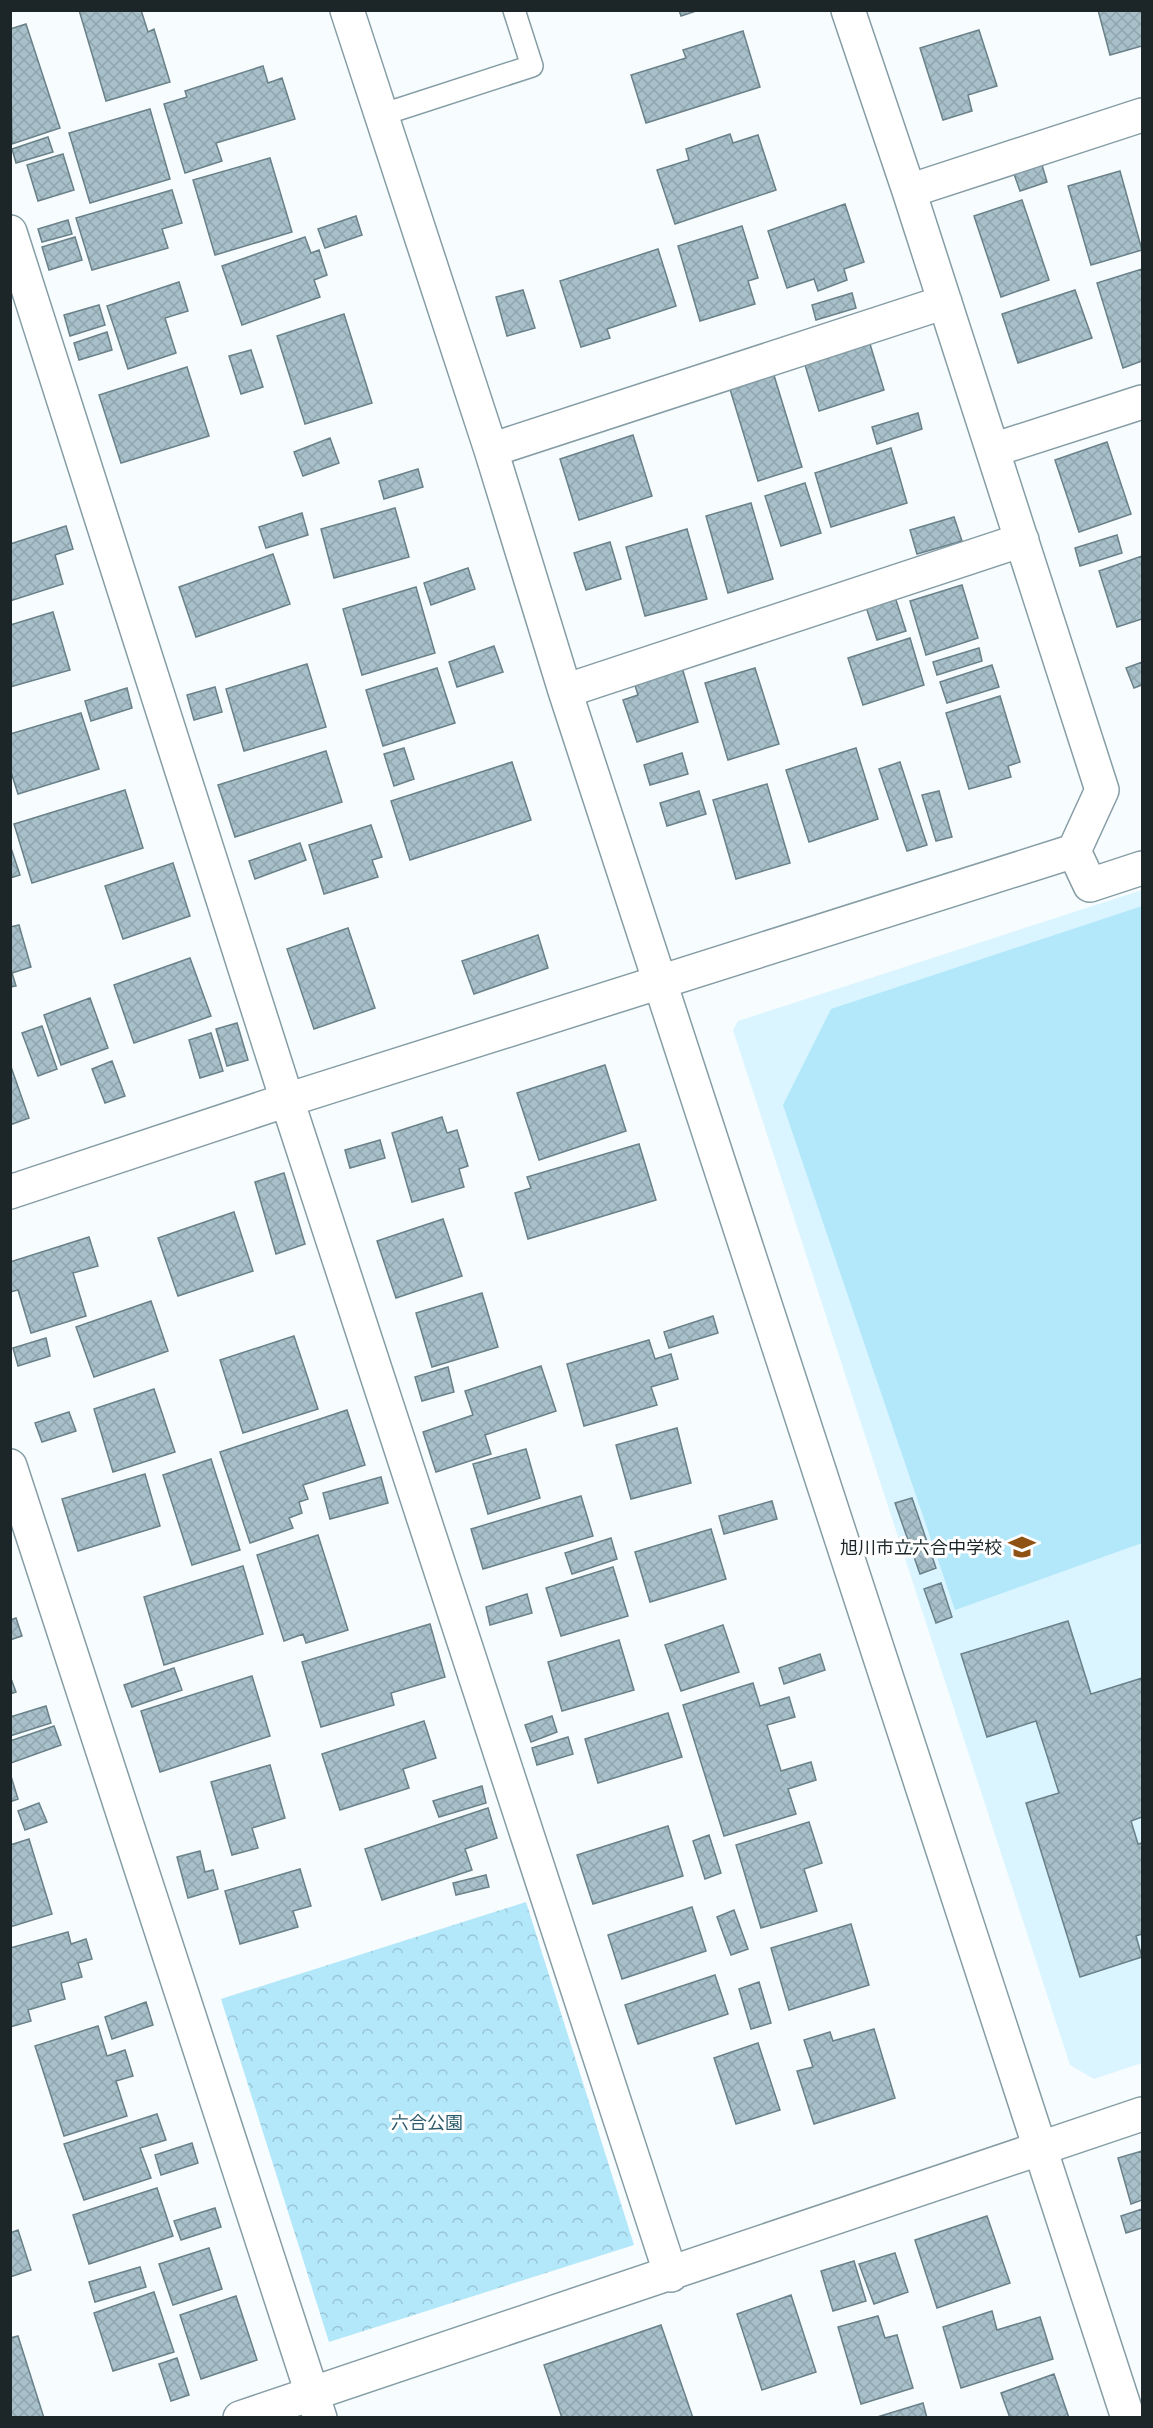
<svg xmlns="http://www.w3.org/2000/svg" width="1153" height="2428" font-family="'Exo 2','Noto Sans JP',sans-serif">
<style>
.built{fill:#daf5ff}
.green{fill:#b3e7fa}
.park{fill:url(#park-crowns)}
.building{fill:url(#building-cross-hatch);stroke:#6a8189;stroke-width:1.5}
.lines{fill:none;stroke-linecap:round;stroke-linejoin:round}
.service-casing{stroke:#869da5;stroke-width:24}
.minor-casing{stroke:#869da5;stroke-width:36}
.service{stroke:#fff;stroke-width:21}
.minor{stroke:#fff;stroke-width:33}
.labels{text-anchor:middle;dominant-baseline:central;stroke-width:6;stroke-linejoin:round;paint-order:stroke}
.poi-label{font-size:18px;fill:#1c2629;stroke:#fff;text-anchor:end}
.park-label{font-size:18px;fill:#2b5b6b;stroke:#fff}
</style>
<defs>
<pattern id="park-crowns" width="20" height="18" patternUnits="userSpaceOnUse" patternTransform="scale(1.5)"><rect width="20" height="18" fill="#b3e7fa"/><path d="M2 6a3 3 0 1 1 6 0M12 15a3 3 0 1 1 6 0" fill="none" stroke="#99c6d6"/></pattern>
<pattern id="building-cross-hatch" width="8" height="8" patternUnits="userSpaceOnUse" patternTransform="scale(1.5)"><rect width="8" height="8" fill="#a8c0c9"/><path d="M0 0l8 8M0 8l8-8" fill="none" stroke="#90a5ad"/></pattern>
</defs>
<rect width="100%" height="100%" fill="#f7fcfe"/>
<path class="built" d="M1142 890V2063L1094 2079 1070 2065 733 1030 738 1021Z"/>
<path class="green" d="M1142 906V1543L955 1610 783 1105 831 1009Z"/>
<path class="park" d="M526 1902 634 2245 329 2342 221 1999Z"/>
<path class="building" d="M79 10H141L148 32 154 29 170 82 106 101Z
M679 10H699L681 16Z
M1098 10H1142V46L1110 55Z
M26 24 60 128 12 144 10 29Z
M979 30 997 86 968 95 972 111 943 120 920 48Z
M743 31 760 87 646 123 631 75 686 58 683 50Z
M263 66 268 83 282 78 295 119 216 143 222 161 185 173 164 104 187 97 185 91Z
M150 109 170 179 90 203 69 133Z
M730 134 733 143 758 135 776 190 675 224 657 170 689 160 686 149Z
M48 137 53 152 16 163 12 149Z
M63 154 74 190 38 201 27 165Z
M270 158 292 232 215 255 193 180Z
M1042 165 1047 182 1020 191 1014 174Z
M1120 171 1142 250 1091 265 1068 186Z
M172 190 182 223 162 229 168 248 92 270 76 218Z
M1022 200 1049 280 1001 297 974 216Z
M845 204 864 262 844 269 847 280 818 291 814 279 787 288 768 231Z
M356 216 362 235 325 248 318 229Z
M68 220 72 234 42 242 38 229Z
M742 226 758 278 748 281 755 304 700 321 678 246Z
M75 237 82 260 49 270 42 247Z
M305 237 311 253 319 250 327 275 314 280 320 297 242 325 222 266Z
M658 249 676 306 607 329 610 338 581 347 560 281Z
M1142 269V361L1123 368 1097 283Z
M179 282 188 311 165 318 176 353 128 369 107 306Z
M523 290 535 328 507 336 496 297Z
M1075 290 1092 338 1018 363 1002 314Z
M852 293 856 308 816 320 812 305Z
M99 305 105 325 70 336 64 315Z
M344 314 372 403 305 424 277 336Z
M107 332 112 350 79 360 74 343Z
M870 344 884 390 819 411 805 365Z
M251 350 263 387 241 394 229 356Z
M187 367 209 436 121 463 99 395Z
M773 372 802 467 758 481 729 386Z
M918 413 922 429 877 444 872 427Z
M633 435 652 496 579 520 560 459Z
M330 438 339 463 303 476 294 452Z
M1107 442 1131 514 1079 532 1055 460Z
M891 448 907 503 831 527 815 473Z
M418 469 423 487 384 499 379 481Z
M805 483 821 533 781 546 765 496Z
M751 503 773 579 728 593 706 516Z
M395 508 409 557 334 578 321 529Z
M302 513 308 535 266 548 259 527Z
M954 517 962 541 917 554 910 530Z
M66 526 73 549 55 555 63 584 10 601V544Z
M687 529 707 599 645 616 626 547Z
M1117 535 1122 553 1080 566 1075 548Z
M610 542 621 579 586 590 574 553Z
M273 554 290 604 196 637 179 587Z
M1142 556V619L1117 627 1099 571Z
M468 568 475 589 431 605 424 583Z
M962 585 978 638 926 655 910 601Z
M416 587 435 653 362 675 343 609Z
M895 597 906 631 877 640 866 607Z
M53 612 70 670 10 687V625Z
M910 638 924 685 863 705 848 658Z
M494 646 503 672 457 687 449 662Z
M979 648 982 661 937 675 933 662Z
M1142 662V685L1134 688 1126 668Z
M307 664 326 727 244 751 226 689Z
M681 664 698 722 637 742 623 700 638 695 633 679Z
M992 665 999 687 947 703 940 682Z
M437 668 455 723 383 746 366 690Z
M755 668 779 744 728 760 705 683Z
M215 687 222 712 194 720 187 695Z
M127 688 132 708 91 721 85 701Z
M1000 696 1020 762 1008 766 1011 777 969 789 946 713Z
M81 713 99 769 18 794 10 769V734Z
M404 748 414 779 394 786 384 754Z
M856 748 878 819 809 842 786 770Z
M326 751 342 802 235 837 218 785Z
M682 753 688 774 650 785 644 765Z
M512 762 531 820 410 860 391 801Z
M900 762 927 845 907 851 879 769Z
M767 784 790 863 736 879 713 800Z
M125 790 143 848 32 883 14 824Z
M699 791 706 814 667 826 660 803Z
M939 791 952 837 936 841 922 795Z
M371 825 382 857 372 860 378 877 324 894 309 845Z
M300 843 306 860 255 879 249 861Z
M10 845 20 875 10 878Z
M173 863 190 916 123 939 105 886Z
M19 925 31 967 12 973 16 986 10 987V927Z
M348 928 375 1008 314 1029 287 949Z
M538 935 548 968 474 994 462 961Z
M190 958 211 1016 134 1043 114 985Z
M90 998 108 1048 61 1065 44 1015Z
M237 1023 248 1060 227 1066 216 1029Z
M42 1026 57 1069 38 1076 22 1033Z
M211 1033 223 1071 200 1078 189 1040Z
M112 1061 125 1096 105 1103 92 1069Z
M10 1064 29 1118 10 1125Z
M605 1065 626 1131 539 1160 517 1093Z
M442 1117 447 1133 457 1130 468 1166 459 1169 464 1187 412 1202 392 1133Z
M380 1140 385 1158 350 1168 345 1150Z
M639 1144 656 1200 528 1239 515 1193 531 1188 527 1177Z
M284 1173 305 1244 276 1254 255 1182Z
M234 1212 253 1271 178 1296 158 1238Z
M443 1219 462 1276 396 1298 377 1241Z
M89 1237 98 1266 73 1273 86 1316 31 1333 18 1290 10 1292V1262Z
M482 1293 498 1347 432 1367 416 1313Z
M151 1301 168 1351 94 1377 76 1327Z
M713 1316 718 1333 669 1348 664 1332Z
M294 1336 318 1409 243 1433 220 1360Z
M46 1338 50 1356 18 1366 13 1348Z
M649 1340 655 1359 671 1354 678 1379 651 1387 657 1405 584 1426 567 1364Z
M541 1366 556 1411 485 1435 491 1454 436 1472 423 1432 473 1415 465 1391Z
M448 1367 454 1392 422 1401 415 1377Z
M154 1389 175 1452 113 1472 94 1409Z
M347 1410 365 1465 303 1485 308 1499 299 1502 302 1513 289 1518 293 1528 250 1543 220 1452Z
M69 1412 76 1431 42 1442 35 1423Z
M677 1428 691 1483 631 1499 616 1445Z
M526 1449 540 1498 488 1514 473 1464Z
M211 1459 240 1550 192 1565 163 1475Z
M145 1474 160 1526 78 1551 62 1499Z
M381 1477 388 1503 330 1519 323 1493Z
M581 1496 593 1536 483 1569 471 1529Z
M912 1498 936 1568 920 1574 895 1503Z
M772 1501 777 1519 724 1534 719 1516Z
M711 1529 726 1579 650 1602 635 1552Z
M318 1535 348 1630 306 1643 303 1634 284 1641 257 1555Z
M611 1538 617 1559 572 1574 565 1553Z
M243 1566 263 1634 164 1665 144 1597Z
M613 1567 628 1616 561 1636 546 1588Z
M941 1583 952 1617 936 1623 924 1589Z
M527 1594 532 1613 490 1625 486 1607Z
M16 1618 22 1636 10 1640V1620Z
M1068 1621 1091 1694 1142 1678V1817L1131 1821 1138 1844 1142 1843V1934L1136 1936 1142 1957 1080 1977 1026 1803 1059 1793 1036 1721 987 1737 961 1654Z
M430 1624 445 1677 391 1693 394 1705 321 1727 302 1662Z
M723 1625 739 1672 681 1691 665 1645Z
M619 1640 634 1690 562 1711 548 1662Z
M820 1654 825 1670 784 1684 779 1668Z
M174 1668 182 1690 132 1707 124 1685Z
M10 1676 16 1692 10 1694Z
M252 1676 270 1736 160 1772 141 1711Z
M753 1683 760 1706 789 1697 795 1717 767 1725 781 1771 811 1762 816 1780 788 1789 796 1814 724 1836 683 1705Z
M46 1706 51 1723 10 1736V1717Z
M668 1713 682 1757 598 1783 585 1739Z
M552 1716 557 1732 531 1742 525 1725Z
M424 1721 436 1758 403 1769 409 1788 340 1810 322 1754Z
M54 1726 61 1745 11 1763 10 1741Z
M568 1737 573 1754 537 1765 532 1748Z
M270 1765 285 1818 252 1828 258 1848 232 1855 211 1782Z
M10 1773 18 1799 10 1802Z
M482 1786 486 1803 439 1817 433 1801Z
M39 1803 47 1822 25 1830 18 1811Z
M488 1808 497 1838 465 1849 472 1870 382 1900 365 1849Z
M809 1822 822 1863 804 1869 817 1911 761 1928 736 1845Z
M668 1826 683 1876 593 1904 577 1855Z
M709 1835 721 1873 705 1879 693 1841Z
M29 1839 52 1914 10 1927V1845Z
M200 1851 205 1872 213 1870 218 1889 188 1898 177 1857Z
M300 1869 311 1906 293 1911 298 1927 240 1944 225 1891Z
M486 1875 489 1887 456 1895 453 1883Z
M692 1907 706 1951 622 1979 608 1935Z
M734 1910 748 1949 731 1955 717 1917Z
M851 1924 869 1985 789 2010 771 1948Z
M68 1932 71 1944 86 1939 92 1959 78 1963 82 1977 61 1983 65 1999 28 2010 31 2021 10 2027V1948Z
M715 1975 728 2014 638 2044 625 2005Z
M759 1982 771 2023 751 2029 739 1989Z
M146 2002 153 2025 112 2039 105 2017Z
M98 2026 107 2056 125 2050 133 2076 116 2081 127 2116 64 2136 35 2046Z
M874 2029 895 2098 814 2124 797 2071 813 2067 804 2040 830 2032 833 2041Z
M758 2043 780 2110 736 2124 714 2058Z
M157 2114 166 2140 140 2148 151 2178 84 2200 64 2144Z
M192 2143 198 2163 161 2175 155 2155Z
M1142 2151V2200L1131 2204 1118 2158Z
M157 2188 173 2236 89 2264 73 2215Z
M215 2208 221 2227 181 2240 174 2221Z
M1142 2209V2228L1126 2233 1121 2216Z
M987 2216 1010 2283 937 2308 915 2240Z
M18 2230 31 2270 10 2277V2233Z
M209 2248 222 2289 173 2305 159 2264Z
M895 2253 908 2292 874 2304 859 2264Z
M854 2261 866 2301 833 2311 821 2271Z
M140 2267 146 2287 95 2302 89 2282Z
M154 2292 174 2352 113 2371 94 2313Z
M791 2295 816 2372 762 2390 737 2314Z
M236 2296 257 2360 201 2379 180 2315Z
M992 2311 997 2330 1040 2317 1053 2359 961 2388 943 2327Z
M878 2316 885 2338 897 2335 913 2388 861 2404 838 2327Z
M661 2325 693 2418H562L544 2365Z
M18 2336 44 2418H10V2338Z
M177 2358 189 2395 171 2401 159 2364Z
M1054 2374 1069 2418H1010L1001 2393Z
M923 2403 927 2418H874Z"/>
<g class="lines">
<defs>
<path id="service" d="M381 115 532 66 514 10"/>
<path id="minor" d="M347 10 491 450 565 691 1128 2418
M909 191 1142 115
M10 232 287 1100 671 2275
M491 450 945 302
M993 450 1142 402
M565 691 1022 540
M1074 851 1090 885 1142 868
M10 1192 287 1100 1074 851 1102 790 909 191 848 10
M10 1466 320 2418
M240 2418 1142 2114"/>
</defs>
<use href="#service" class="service-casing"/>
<use href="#minor" class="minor-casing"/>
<use href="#service" class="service"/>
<use href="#minor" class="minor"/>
</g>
<defs>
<symbol id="school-bare" viewBox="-9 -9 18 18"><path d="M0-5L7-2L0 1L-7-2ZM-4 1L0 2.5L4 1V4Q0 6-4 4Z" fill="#8f5213" stroke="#fff" stroke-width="2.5" paint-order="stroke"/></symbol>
</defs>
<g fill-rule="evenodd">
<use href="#school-bare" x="1003" y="1528" width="38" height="38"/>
</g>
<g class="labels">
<g class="poi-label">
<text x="1002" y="1547">旭川市立六合中学校</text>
</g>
<g class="park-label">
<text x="427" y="2122">六合公園</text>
</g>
</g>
<rect width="1153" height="2428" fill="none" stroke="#1c2629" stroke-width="24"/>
</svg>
